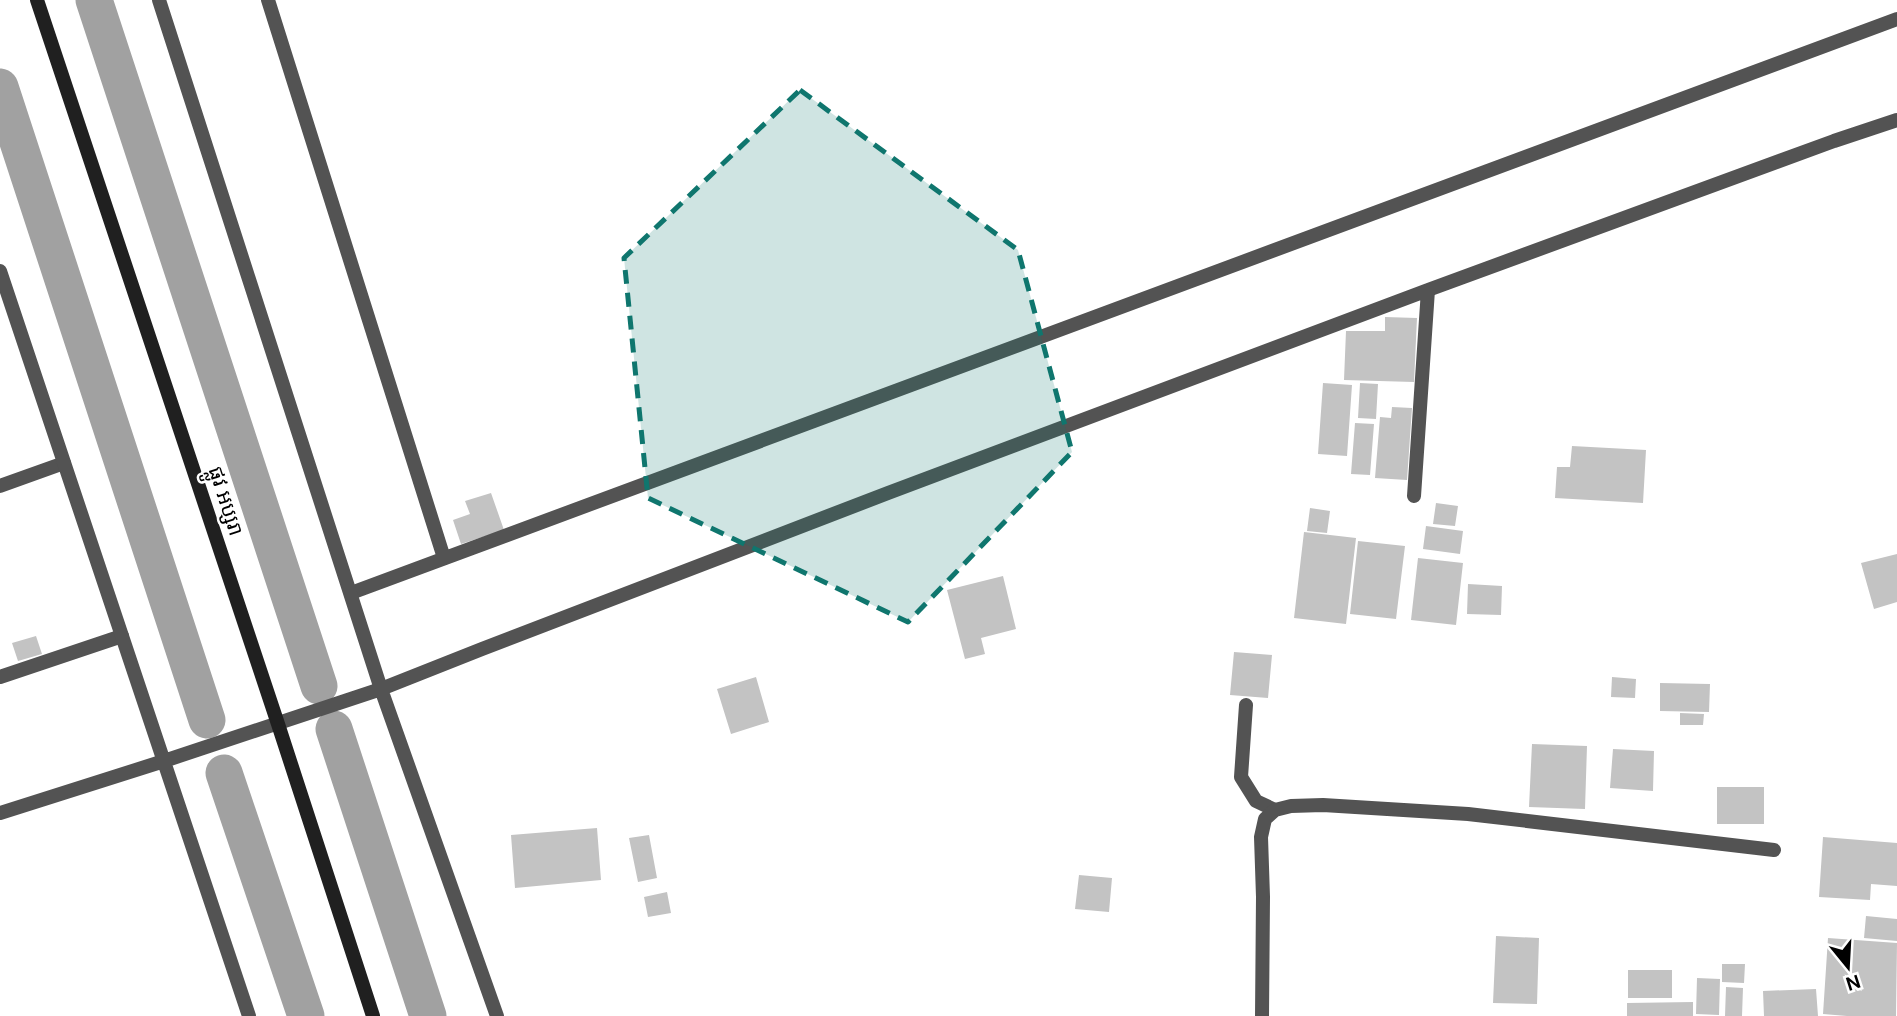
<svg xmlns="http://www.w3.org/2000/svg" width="1897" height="1016" font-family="'DM Sans','Noto Sans Khmer',sans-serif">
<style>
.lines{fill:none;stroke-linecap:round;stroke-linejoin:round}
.canal{stroke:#a1a1a1;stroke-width:37}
.building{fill:#c3c3c3}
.lane{stroke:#535353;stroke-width:14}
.street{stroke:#535353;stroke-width:14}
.secondary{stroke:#202020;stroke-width:14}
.marked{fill:#0f766e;fill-opacity:0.2;stroke:#0f766e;stroke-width:5;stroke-dasharray:14 9;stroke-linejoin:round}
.labels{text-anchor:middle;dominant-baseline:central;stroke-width:5;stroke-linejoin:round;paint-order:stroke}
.street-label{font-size:21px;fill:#000;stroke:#fff}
</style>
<rect width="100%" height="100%" fill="#fff"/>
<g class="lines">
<path class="canal" d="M94 0 319 686
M0 87 207 720
M334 729 428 1016
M224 773 306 1016"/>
</g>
<path class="building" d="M1385 317 1417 318 1414 382 1344 380 1346 331H1385Z
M1323 383 1352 385 1347 456 1318 454Z
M1360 383 1378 384 1376 419 1358 418Z
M1392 407 1412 408 1407 480 1375 478 1380 417 1391 418Z
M1355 423 1374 424 1370 475 1351 474Z
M1572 446 1646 450 1643 503 1555 498 1557 467H1570Z
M491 493 504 530 461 544 453 520 470 514 465 501Z
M1436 503 1458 506 1455 526 1433 524Z
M1310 508 1330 511 1327 533 1307 531Z
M1426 526 1463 531 1460 554 1423 549Z
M1304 532 1356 538 1346 624 1294 618Z
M1358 541 1405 546 1396 619 1350 614Z
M1897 554V602L1874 609 1861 563Z
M1418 558 1463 563 1456 625 1411 620Z
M1003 576 1016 629 981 638 985 654 965 659 947 590Z
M1468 584 1502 586 1501 615 1467 614Z
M36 636 42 654 18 661 12 643Z
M1234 652 1272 655 1268 698 1230 695Z
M756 677 769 722 731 734 717 689Z
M1612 677 1636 679 1635 698 1611 697Z
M1660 683 1710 684 1709 712 1660 711Z
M1680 713 1704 714 1703 725H1680Z
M1532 744 1587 746 1585 809 1529 807Z
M1613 749 1654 751 1653 791 1610 788Z
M1717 787H1764V824H1717Z
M597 828 601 880 515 888 511 835Z
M649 835 657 878 638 882 629 838Z
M1823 837 1897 843V886L1871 884 1870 900 1819 897Z
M1079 875 1112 878 1109 912 1075 909Z
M667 892 671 913 648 917 644 897Z
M1866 916 1897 919V941L1864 938Z
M1496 936 1539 938 1537 1004 1493 1003Z
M1828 938 1897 943 1896 1016H1847L1823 1014Z
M1722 964H1745L1744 983 1722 982Z
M1628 970H1672V998H1628Z
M1697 978 1720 979 1719 1015 1696 1014Z
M1726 987 1743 988 1742 1016H1725Z
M1816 989 1818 1016H1764L1763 991Z
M1693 1002V1016H1627V1003Z"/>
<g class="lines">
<path class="lane" d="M268 0 444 558
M0 486 64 463
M351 593 1897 19
M0 677 122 636
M1246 705 1241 777 1256 801 1275 810"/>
<path class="street" d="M159 0 381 689 497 1016
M0 271 249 1016
M1414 496 1428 290
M0 813 164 761 381 689 482 649 888 493 1428 290 1834 141 1897 120
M1262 1016 1263 897 1261 837 1265 819 1275 810 1291 806 1323 805 1468 814 1774 850"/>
<path class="secondary" d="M37 0 278 724 373 1016"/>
</g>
<path class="marked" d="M800 90 1018 250 1072 452 908 622 648 498 624 258Z"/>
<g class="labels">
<g class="street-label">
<text transform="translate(226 501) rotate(72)">ផ្លូវ អប្សរា</text>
</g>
</g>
<g transform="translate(1848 967) rotate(162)" stroke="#ffffff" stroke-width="5" paint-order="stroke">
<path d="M0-5L12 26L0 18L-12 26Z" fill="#000000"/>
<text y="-10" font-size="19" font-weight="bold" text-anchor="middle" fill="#000000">N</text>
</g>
</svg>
